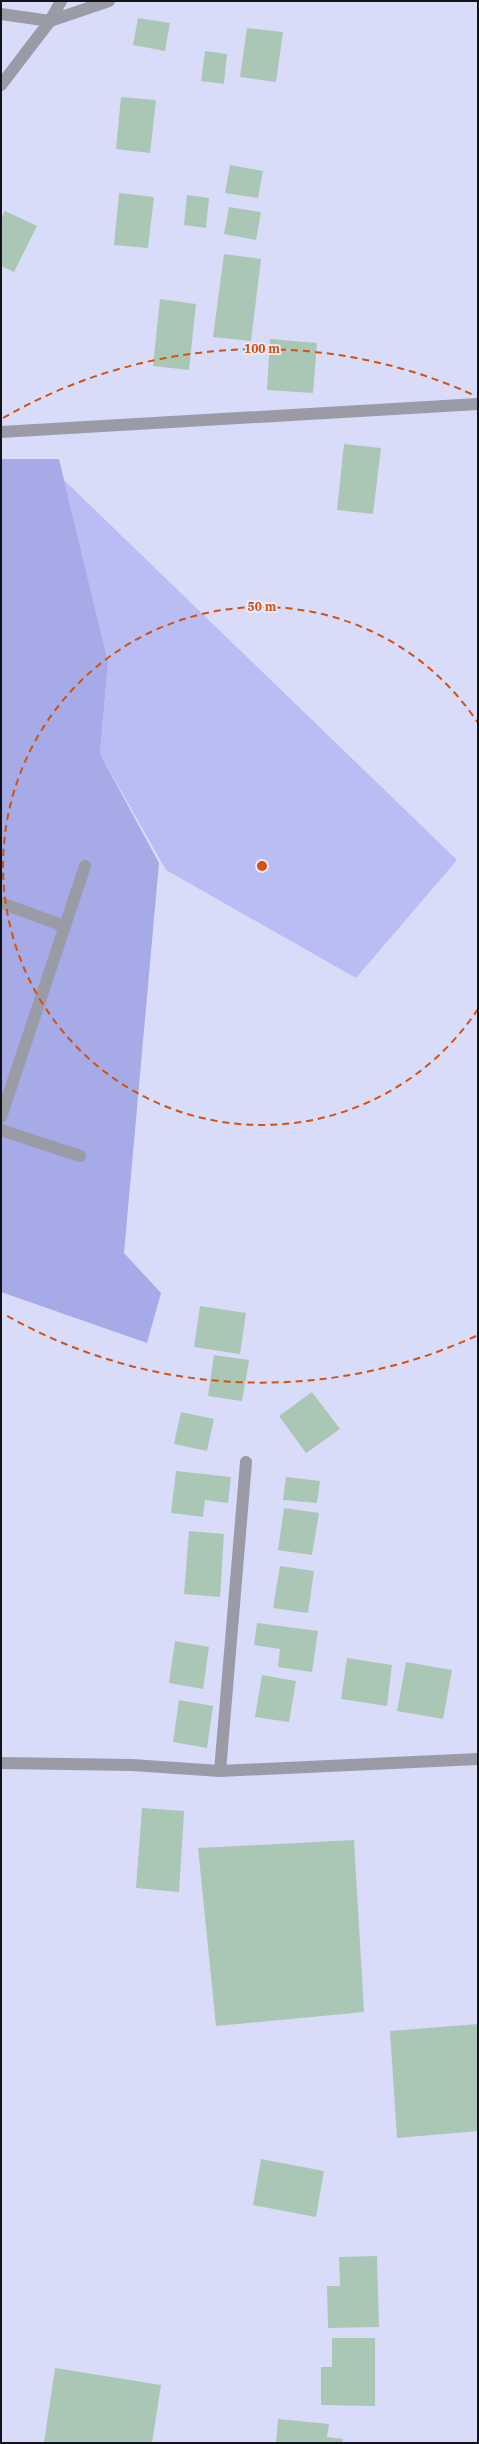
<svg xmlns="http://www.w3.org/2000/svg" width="479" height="2444" font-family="'IBM Plex Serif',serif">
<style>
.green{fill:#b9bdf4}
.forest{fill:#a6aae7}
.building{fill:#aac7b5}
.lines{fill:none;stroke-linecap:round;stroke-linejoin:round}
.minor{stroke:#9a9ba7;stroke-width:12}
.ring{fill:none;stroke:#d2520e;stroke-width:2;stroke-dasharray:7 5}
.centre{fill:#d2520e;stroke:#e8eafc;stroke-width:2}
.ring-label{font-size:12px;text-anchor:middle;font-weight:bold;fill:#d2520e;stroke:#e8eafc;stroke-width:4;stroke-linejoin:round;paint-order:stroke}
</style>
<rect width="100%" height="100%" fill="#d9dcf9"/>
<path class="green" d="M64 480 457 860 356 978 166 870 100 754 108 662Z"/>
<path class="forest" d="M1 459H59L108 662 100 754 159 863 124 1253 161 1293 147 1343 1 1292Z"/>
<path class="building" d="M138 18 170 23 165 51 133 45Z
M247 28 283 32 276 82 240 77Z
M205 51 227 54 224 84 201 81Z
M121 97 156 100 150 153 116 149Z
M230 165 263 171 258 198 225 193Z
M119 193 154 197 148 248 114 245Z
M187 195 209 198 206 228 184 225Z
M229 207 261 212 256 240 224 234Z
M5 211 37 226 14 272 1 266V219Z
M224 254 261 259 251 341 213 337Z
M160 299 196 304 189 370 153 366Z
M270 339 317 343 313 393 267 390Z
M344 444 381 448 373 514 337 510Z
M200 1306 246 1313 240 1354 194 1347Z
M214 1355 249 1360 242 1401 208 1396Z
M312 1392 340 1429 306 1453 279 1416Z
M181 1412 214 1419 207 1451 174 1444Z
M176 1471 231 1477 228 1503 205 1500 203 1517 171 1513Z
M286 1477 320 1481 317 1503 283 1500Z
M284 1508 319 1513 312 1555 278 1550Z
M189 1531 224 1534 220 1597 184 1594Z
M280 1566 314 1571 308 1613 273 1608Z
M257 1623 318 1631 312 1672 278 1667 280 1649 254 1645Z
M175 1641 209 1647 203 1689 169 1683Z
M347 1658 392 1665 387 1706 341 1699Z
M406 1662 452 1670 443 1719 397 1711Z
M262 1675 296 1681 289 1722 255 1717Z
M179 1700 213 1706 207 1748 173 1742Z
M142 1808 184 1811 179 1892 136 1888Z
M354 1840 364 2012 216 2026 198 1848Z
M478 2024V2131L397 2138 390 2031Z
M261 2159 324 2171 316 2217 253 2205Z
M377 2256 379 2327 328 2328 327 2286H340L339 2257Z
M332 2338H375V2406L321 2405V2367H332Z
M55 2368 161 2385 152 2443H44Z
M278 2419 329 2424 327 2437 343 2439 342 2443H276Z"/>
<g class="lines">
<path class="minor" d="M1 14 50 21 109 1
M1 85 50 21 61 1
M1 432 478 404
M1 903 64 926
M1 1117 85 866
M1 1130 80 1156
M1 1763 132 1765 220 1771 478 1759
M220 1771 246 1462"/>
</g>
<g class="ring">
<path d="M478 1009A259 259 0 1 1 478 723"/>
<path d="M476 1336A517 517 0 0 1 4 1314M3 418A517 517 0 0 1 476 396"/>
</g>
<circle cx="262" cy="866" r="6" class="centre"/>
<g class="ring-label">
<text x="262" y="353">100 m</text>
<text x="262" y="611">50 m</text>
</g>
<rect width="479" height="2444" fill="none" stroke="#11121c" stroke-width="4"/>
</svg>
